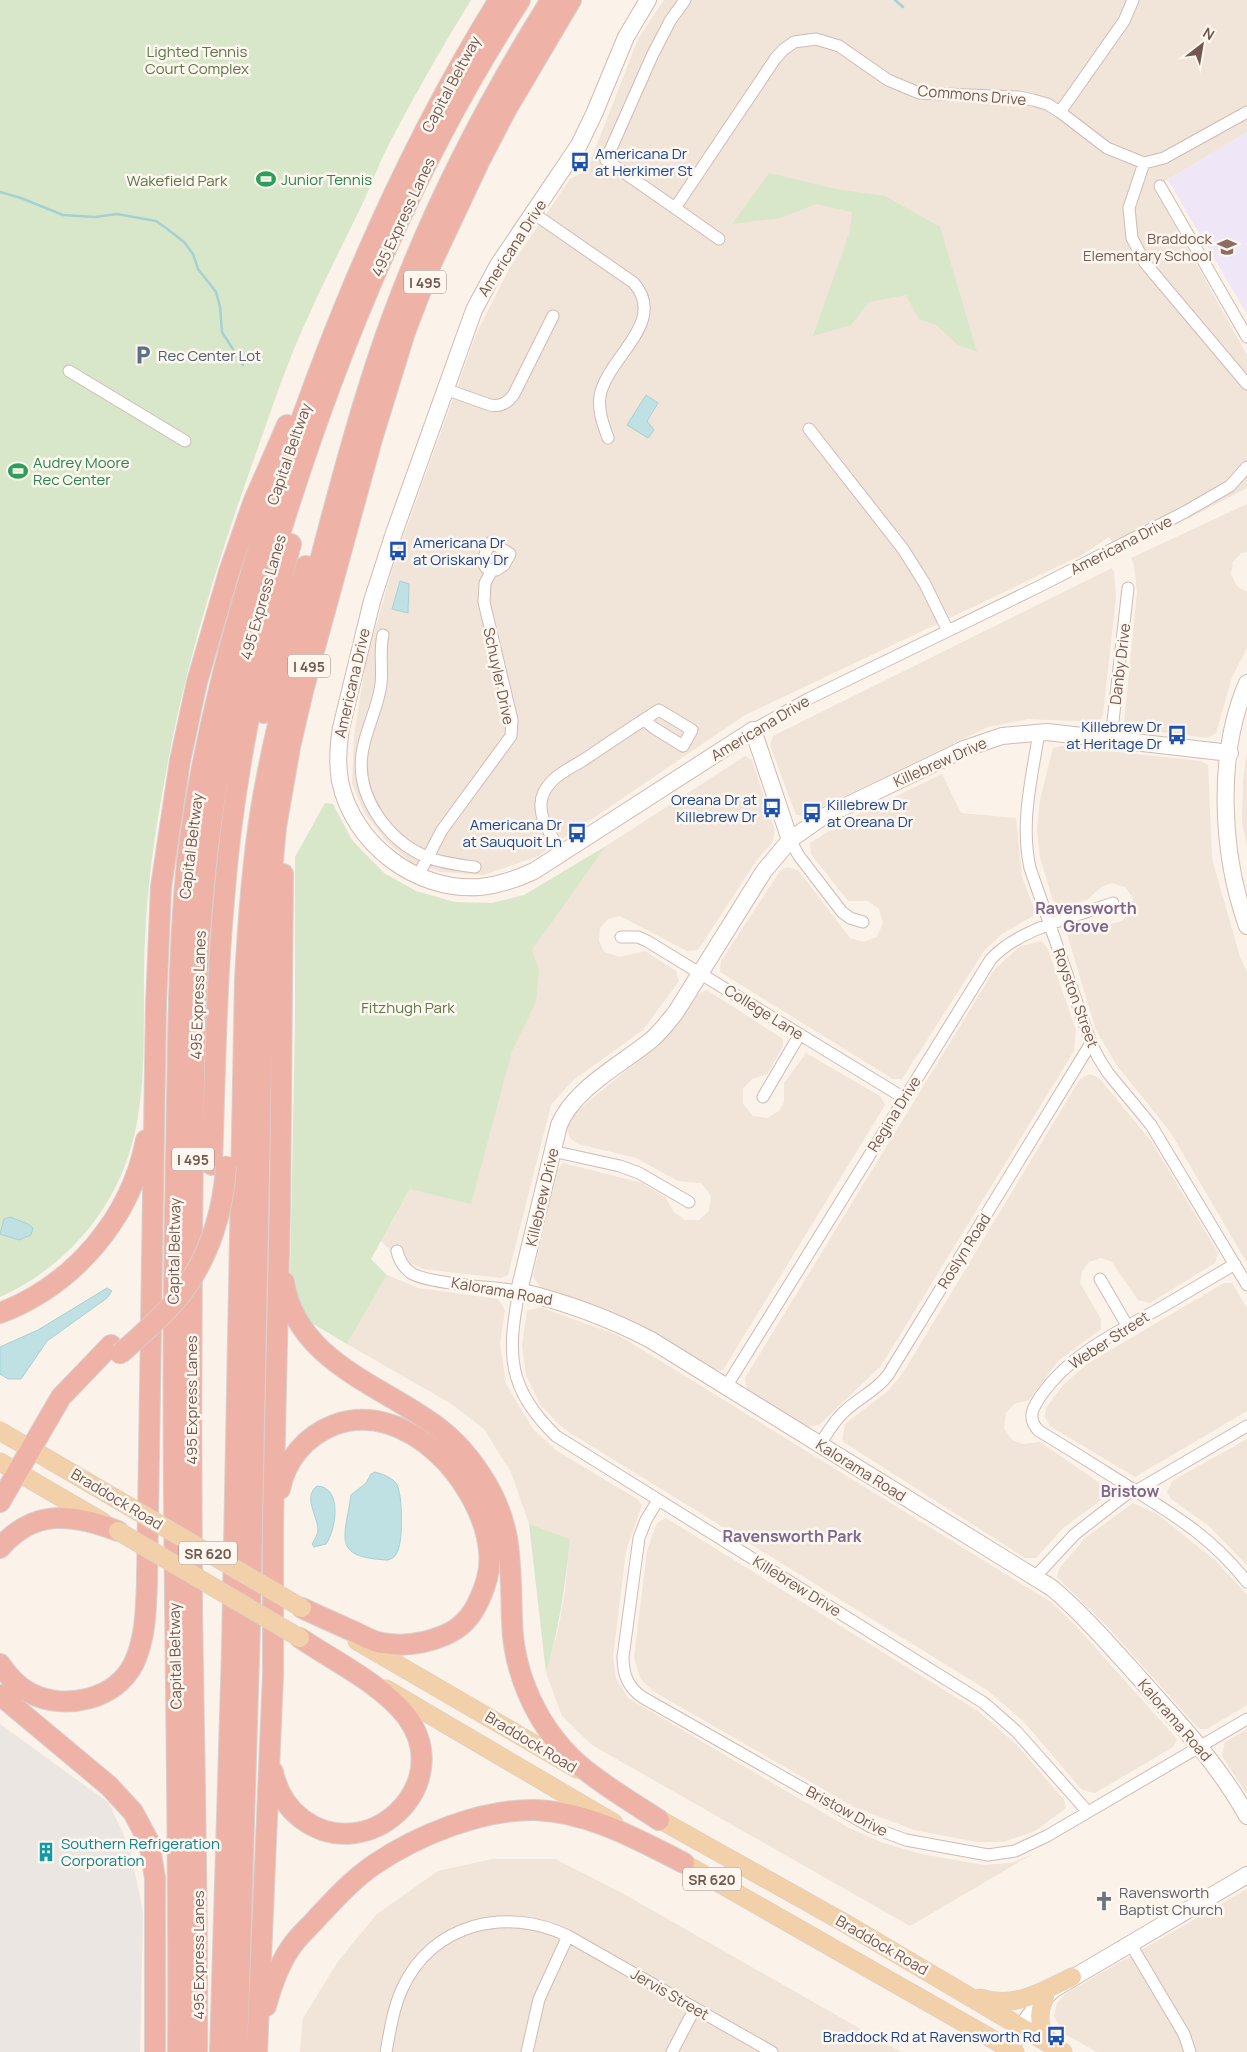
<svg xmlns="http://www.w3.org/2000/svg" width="1247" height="2052" font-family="Manrope,sans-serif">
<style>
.residential{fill:#f1e4d8}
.industrial{fill:#ece6e2}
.education{fill:#efe6f7}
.green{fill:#d8e7c9}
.water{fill:#bfe1e3;stroke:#a6d1d3}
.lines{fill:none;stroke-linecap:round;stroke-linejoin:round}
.stream{stroke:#a6d1d3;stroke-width:2.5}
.street-casing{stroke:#cebcb3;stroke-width:13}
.secondary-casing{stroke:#d0bbb1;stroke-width:18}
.primary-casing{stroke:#d8d0ce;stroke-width:19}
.highway-casing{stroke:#d8d0ce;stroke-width:22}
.street{stroke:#fff;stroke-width:11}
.secondary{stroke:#fff;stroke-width:16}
.primary{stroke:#f2d0a9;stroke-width:18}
.highway{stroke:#eeb2a7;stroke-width:20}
.primary-bridge-casing{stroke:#d8d0ce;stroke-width:19;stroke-linecap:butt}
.highway-bridge-casing{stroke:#d8d0ce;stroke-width:22;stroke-linecap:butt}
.primary-bridge{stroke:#f2d0a9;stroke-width:18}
.highway-bridge{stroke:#eeb2a7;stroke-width:20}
.labels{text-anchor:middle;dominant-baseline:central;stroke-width:5;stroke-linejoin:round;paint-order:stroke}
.shield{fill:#fdf7ef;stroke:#9c887f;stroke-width:1}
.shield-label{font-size:14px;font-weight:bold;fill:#73584f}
.park-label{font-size:15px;fill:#5b7848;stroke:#fdf7ef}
.street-label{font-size:15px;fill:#73584f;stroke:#fdf7ef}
.transit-label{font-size:15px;fill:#164399;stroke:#fdf7ef;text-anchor:end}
.leisure-label{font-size:15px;fill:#27864d;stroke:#fdf7ef;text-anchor:start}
.education-label{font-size:15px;fill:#785e54;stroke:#fdf7ef;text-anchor:end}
.service-label{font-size:15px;fill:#4e5e75;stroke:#fdf7ef;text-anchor:start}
.culture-label{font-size:15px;fill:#0d838f;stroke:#fdf7ef;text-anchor:start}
.worship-label{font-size:15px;fill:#5b616d;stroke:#fdf7ef;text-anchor:start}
.neighbourhood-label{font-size:16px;font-weight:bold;fill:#7d678e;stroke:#fdf7ef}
</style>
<rect width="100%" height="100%" fill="#fbf2e9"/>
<path class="residential" d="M664 0H1247V132L1154 188 1247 355V488L1120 554 1109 537 1082 555 745 715 536 857 484 875 440 872 411 862 387 842 365 814 352 784 354 736 366 661 395 560 477 332 509 269 570 179 587 170 638 39Z
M1247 504V552L1241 553 1233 562 1231 574 1237 586 1247 592V648L1232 677 1216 733 1208 738 1131 728 1124 722 1137 593 1134 565 1131 558Z
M1112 568 1114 573 1116 597 1103 715 1099 722 1028 719 988 727 803 816 796 815 770 745 773 736Z
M1061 746 1201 761 1208 765 1212 859 1240 957 1247 972V1263L1171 1133 1116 1064 1096 1030 1067 934 1072 927 1091 920 1111 924 1122 921 1131 911 1133 898 1125 887 1112 883 1101 887 1087 900 1064 907 1053 901 1040 857 1037 830 1040 800 1053 748Z
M1247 750V847L1242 821 1243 781Z
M745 756 752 760 775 831 772 843 756 861 698 950 687 951 620 916 608 919 600 928 599 941 604 952 620 957 645 951 676 971 679 981 643 1030 572 1081 551 1105 508 1275 501 1278 423 1269 398 1257 381 1241 411 1188 471 1203 532 949 606 846Z
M942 774 961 813 1016 818 1022 877 1034 908 1033 916 1002 934 984 951 902 1079H893L720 972 721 961 780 871 787 867 798 870 850 938 863 942 877 937 883 923 879 909 868 901H848L811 854 810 843 847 820Z
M1041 941 1047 947 1076 1030 1074 1051 881 1366 819 1425 808 1427 747 1390 745 1378 995 969 1019 947Z
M707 990 783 1039V1046L767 1074 752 1079 743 1089V1104L753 1116 767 1118 779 1111 784 1102V1083L806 1053 880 1096 885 1105 723 1370 715 1369 620 1316 540 1287 533 1276 557 1170 563 1163 642 1183 665 1197 674 1212 685 1220H699L709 1211 711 1196 701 1183 678 1181 636 1158 578 1144 570 1138 567 1128 571 1116 668 1036 696 995Z
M1089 1074 1099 1078 1151 1141 1218 1253 1215 1263 1150 1303 1138 1300 1112 1262 1101 1258 1089 1262 1082 1271 1080 1283 1101 1319V1329L1058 1361 1029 1400 1014 1404 1006 1413 1004 1428 1012 1440 1023 1444 1040 1442 1107 1488 1104 1498 1063 1528 1036 1558H1025L842 1441 845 1424 888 1391 903 1373 1080 1079Z
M387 1275 418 1288 498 1299 505 1310 500 1343 506 1384 533 1429 557 1451 637 1499 642 1505 626 1551 613 1657 616 1678 628 1698 849 1828 883 1843 921 1854 984 1865 1011 1863 1033 1854 910 1926 592 1745 562 1716 546 1673 558 1630 565 1592 570 1539 529 1524 511 1472 484 1429 450 1403 347 1344Z
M1224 1283H1232L1247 1308V1411L1135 1477 1050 1426 1045 1417 1046 1408 1063 1385 1087 1364Z
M540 1307 620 1336 1051 1602 1076 1626 1177 1739 1173 1747 1095 1793 1082 1790 1024 1722 987 1690 564 1429 541 1406 526 1375 522 1345 527 1311Z
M1247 1439V1565L1209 1526 1171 1499 1167 1492 1172 1481Z
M1133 1503 1157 1514 1216 1561 1247 1595V1705L1207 1729H1199L1107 1626 1057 1577 1059 1569 1085 1538Z
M666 1518 978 1711 1017 1745 1064 1800 1066 1808 1035 1831 1003 1842H977L914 1830 854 1807 653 1691 641 1680 634 1658 647 1551 657 1523Z
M1247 1729V1794L1222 1756 1225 1742Z
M492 1859H555L622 1893 901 2052H300L303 2018 339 1960 377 1914 438 1871Z
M1247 1889V2052H1097L1063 2033 1054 2016 1057 2003 1065 1994Z"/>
<path class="industrial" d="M0 1724 109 1803 130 1849 143 1912 140 2052H0Z"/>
<path class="education" d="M1247 132V314L1168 180Z"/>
<path class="green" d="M0 0H471C442 47 415 94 390 142 379 163 371 186 361 207 338 254 314 301 294 349 277 391 263 434 248 476 213 575 183 675 165 778 155 831 147 886 145 940 141 1010 151 1094 127 1160 106 1220 59 1271 0 1297Z
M769 173 836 189 885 196 940 227 977 352 958 345 936 325 919 319 906 295 869 302 851 325 813 336 850 231 852 212 816 204 780 218 732 224Z
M325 803 333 804 352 840 384 873 416 891 455 902 492 903 524 895 606 846 532 950 539 970 536 1002 512 1051 471 1204 410 1189 371 1259 387 1275 347 1344 308 1321 296 1298 290 1276 295 1026V857Z
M529 1524 570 1539C565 1587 560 1625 546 1673Z"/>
<path class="water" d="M646 395 658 403 647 421 654 430 648 438 627 425Z
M400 581 409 584 408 613 392 609Z
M10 1217 28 1224 33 1228 31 1235 19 1240 0 1234 4 1219Z
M107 1288 112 1291 107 1298 47 1341 21 1379H8L0 1374V1347L38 1330Z
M375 1472C382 1474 391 1477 396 1483 403 1493 403 1539 398 1550 396 1556 393 1559 387 1560 331 1557 345 1538 351 1495L366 1483 371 1474Z
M317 1486C343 1487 336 1530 326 1544L314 1547 312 1544C315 1539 318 1534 318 1529 317 1515 303 1497 317 1486Z"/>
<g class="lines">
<path class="stream" d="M895 0 903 7
M0 192 21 198 63 215 95 217 117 214 156 221 166 228 184 242 193 254 198 269 216 292 220 307 222 332 243 365"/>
<defs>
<path id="street" d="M1060 112 1124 21 1133 0
M1144 163 1129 208 1132 238 1145 263 1247 384
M1160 186 1247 337
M675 208 606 160 652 56 670 21 685 0
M533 213 634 283C668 323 607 357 600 396 598 411 603 424 608 438
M719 239 675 208 775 59 783 50 794 42 816 39 839 46 888 80 919 93 1019 97 1033 100 1047 104 1060 112 1107 148 1144 163 1164 158 1247 112
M69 371 185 441
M445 389 490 405C500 407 508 403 514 394L553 316
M809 429 903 549 925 584 948 631
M491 542 510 554 504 565 496 570C476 571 485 552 491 542Z
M383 635C379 651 383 668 381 684 378 709 365 730 362 754 356 797 388 841 427 857 442 863 459 865 475 867
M753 730 808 699 1036 588 1185 512 1230 486 1247 467
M1039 732C1032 777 1020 822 1030 868L1091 1043 1098 1057 1108 1073 1151 1125 1247 1285
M1111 739 1128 588
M790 840 799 856 842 912 850 918 863 922
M562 853C554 839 540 822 541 804 541 795 546 787 553 780 561 772 574 766 585 759 610 742 634 726 659 710L692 730 683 746 654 728 644 720
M418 876 442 830 511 736 512 720 484 602 485 583 492 570
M621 937H638L647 941 904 1098
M763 1097 800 1034
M552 1151 620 1166 639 1173 689 1202
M397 1251C399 1260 403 1267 411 1273 428 1284 495 1287 519 1291 507 1355 507 1388 556 1436L984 1703 1016 1731 1088 1812
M1235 1264C1211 1278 1186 1293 1162 1307 1120 1331 1071 1353 1042 1394 1033 1407 1026 1418 1039 1431 1071 1450 1102 1470 1134 1490 1179 1518 1213 1539 1247 1582
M1100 1279 1128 1327
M726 1387 991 959C1020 928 1074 917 1113 903
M820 1444C828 1432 835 1419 846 1410 860 1397 876 1391 888 1375L1091 1043
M1136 1491 1247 1426
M658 1500 646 1520 639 1538 623 1657C623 1675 628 1687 642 1697L871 1827 906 1840 988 1855 1015 1851 1047 1836 1247 1719
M1035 1577 1075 1534 1133 1489
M1130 1943 1184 2034 1190 2052
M386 2052C390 2031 393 2009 402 1989 432 1923 506 1906 568 1936L772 2052
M527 2052 539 1999 568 1936
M672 2052 695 2008"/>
<path id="secondary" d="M648 0 626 37 594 114 579 145 498 265 474 310 394 533 372 601 341 728C338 746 337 763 340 781 353 844 416 892 480 887 499 885 517 879 534 871L753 730 790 840
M1247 683C1216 755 1221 853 1247 926
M1230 753 1047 732 1002 736 964 749 821 818 790 840 764 871 676 1012C668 1022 660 1033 650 1041 620 1065 574 1089 559 1125L519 1291C565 1302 609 1318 651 1340L1052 1588C1085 1616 1113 1649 1142 1681 1180 1724 1219 1765 1247 1816
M1010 2049C1022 2026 1034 2006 1054 1989L1247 1875"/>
<path id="primary" d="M0 1431 113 1497
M0 1462 103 1522
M357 1641 577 1769
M386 1689 614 1823
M648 1813 843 1922 1063 2052
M673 1857 1015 2052
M1045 1997C1037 2015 1038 2029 1051 2043
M980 1998C1014 2009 1042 1992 1072 1977"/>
<path id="highway" d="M264 713 276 666 306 566
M212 1165C215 1077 216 989 224 900 233 780 258 659 291 544
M284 1282C296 1357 372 1382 426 1419 448 1433 467 1453 481 1475 514 1524 510 1565 512 1620 513 1674 538 1728 578 1764 602 1785 632 1802 659 1820
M0 1313C74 1285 131 1218 146 1140
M280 1489C286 1459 306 1436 334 1425 407 1398 482 1483 489 1550 491 1566 487 1583 480 1598 473 1615 462 1628 445 1635 424 1644 404 1647 382 1643 374 1642 365 1637 357 1633 339 1625 321 1617 302 1608
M0 1502 61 1397 111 1345
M0 1548C34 1508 74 1514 118 1531
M0 1664C8 1676 17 1686 30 1693 64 1711 116 1700 134 1663 146 1637 146 1608 147 1580L156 1005 161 887 180 761 197 682 229 572 253 503 287 425
M0 1695 109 1786 133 1812 149 1842 155 1878V2052
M273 1772C277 1791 286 1807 302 1819 368 1868 457 1785 407 1717 382 1684 334 1661 300 1638
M266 2006C272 1984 280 1961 294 1943 301 1934 309 1927 317 1918 335 1899 353 1879 375 1864 418 1835 482 1809 535 1810 589 1812 637 1839 684 1863
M178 2052C180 1772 170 1493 175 1213 176 1157 177 1100 178 1044 179 983 181 923 187 863 201 744 233 627 270 512 327 335 400 159 499 0
M197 2052C198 1903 194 1755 192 1606 191 1482 191 1358 192 1234 194 1093 192 950 213 810 227 712 254 615 284 521 341 340 416 160 520 0
M220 2052 232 1649 245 980C248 923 252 866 261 809 274 730 296 653 316 576 335 504 354 431 377 361 419 234 480 113 551 0
M237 2052 250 1625 263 968 276 827 290 747 303 691 372 439 405 332 431 264 479 162 506 110 571 0
M257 2052 273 1675V1522L280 1206 283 874"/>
</defs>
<use href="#street" class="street-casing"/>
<use href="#secondary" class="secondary-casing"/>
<use href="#primary" class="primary-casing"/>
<use href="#highway" class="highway-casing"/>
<use href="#street" class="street"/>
<use href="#secondary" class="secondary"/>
<use href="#primary" class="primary"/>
<use href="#highway" class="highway"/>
<defs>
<path id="primary-bridge" d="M113 1497 302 1608
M118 1531 300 1638"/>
<path id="highway-bridge" d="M120 1354C140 1336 161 1318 178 1298 208 1260 223 1214 226 1166"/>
</defs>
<use href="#primary-bridge" class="primary-bridge-casing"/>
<use href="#highway-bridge" class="highway-bridge-casing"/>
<use href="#primary-bridge" class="primary-bridge"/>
<use href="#highway-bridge" class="highway-bridge"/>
</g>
<defs>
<symbol id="bus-bare" viewBox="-9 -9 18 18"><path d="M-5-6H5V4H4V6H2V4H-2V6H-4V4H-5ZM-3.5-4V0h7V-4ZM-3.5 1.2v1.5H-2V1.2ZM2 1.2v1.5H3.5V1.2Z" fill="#1a4fb4" stroke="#fdf7ef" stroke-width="2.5" paint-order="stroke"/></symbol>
<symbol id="stadium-bare" viewBox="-9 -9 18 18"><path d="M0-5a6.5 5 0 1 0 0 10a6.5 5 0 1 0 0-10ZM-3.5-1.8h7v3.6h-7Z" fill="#2e9e5b" stroke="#fdf7ef" stroke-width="2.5" paint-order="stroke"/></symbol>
<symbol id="school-bare" viewBox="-9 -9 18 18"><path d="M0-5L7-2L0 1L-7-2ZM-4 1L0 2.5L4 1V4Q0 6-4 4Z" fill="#8d6e63" stroke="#fdf7ef" stroke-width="2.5" paint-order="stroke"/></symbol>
<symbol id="parking-bare" viewBox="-9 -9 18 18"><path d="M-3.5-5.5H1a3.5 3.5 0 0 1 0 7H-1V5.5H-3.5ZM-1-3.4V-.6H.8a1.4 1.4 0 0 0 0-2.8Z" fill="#5c6f8a" stroke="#fdf7ef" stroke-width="2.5" paint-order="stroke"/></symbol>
<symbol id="building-bare" viewBox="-9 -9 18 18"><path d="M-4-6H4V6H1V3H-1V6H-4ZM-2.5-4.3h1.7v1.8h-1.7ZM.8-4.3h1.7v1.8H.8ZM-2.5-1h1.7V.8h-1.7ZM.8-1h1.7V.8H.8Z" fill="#0f9aa8" stroke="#fdf7ef" stroke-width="2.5" paint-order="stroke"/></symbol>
<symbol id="church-bare" viewBox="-9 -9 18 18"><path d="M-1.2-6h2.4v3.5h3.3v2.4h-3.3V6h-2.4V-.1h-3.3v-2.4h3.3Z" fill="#6b7280" stroke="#fdf7ef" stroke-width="2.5" paint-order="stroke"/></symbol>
</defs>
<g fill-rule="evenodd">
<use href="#bus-bare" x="566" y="148" width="28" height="28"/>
<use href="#stadium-bare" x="252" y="165" width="28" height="28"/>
<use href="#school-bare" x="1213" y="233" width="28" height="28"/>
<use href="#parking-bare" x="129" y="341" width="28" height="28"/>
<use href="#stadium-bare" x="4" y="457" width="28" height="28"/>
<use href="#bus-bare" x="384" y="537" width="28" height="28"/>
<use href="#bus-bare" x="1163" y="721" width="28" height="28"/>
<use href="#bus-bare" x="758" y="794" width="28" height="28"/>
<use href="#bus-bare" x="798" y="799" width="28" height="28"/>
<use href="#bus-bare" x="563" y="819" width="28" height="28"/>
<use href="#building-bare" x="32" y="1838" width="28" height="28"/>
<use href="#church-bare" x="1090" y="1887" width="28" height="28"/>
<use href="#bus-bare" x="1042" y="2022" width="28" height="28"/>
</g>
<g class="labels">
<g class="shield">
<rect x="404" y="270.5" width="42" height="23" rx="4"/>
<rect x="288" y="654.5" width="42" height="23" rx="4"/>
<rect x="172" y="1147.5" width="42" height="23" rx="4"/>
<rect x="179" y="1541.5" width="58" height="23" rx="4"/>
<rect x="683" y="1867.5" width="58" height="23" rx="4"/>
</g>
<g class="shield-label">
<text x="425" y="282">I 495</text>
<text x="309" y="666">I 495</text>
<text x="193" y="1159">I 495</text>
<text x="208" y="1553">SR 620</text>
<text x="712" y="1879">SR 620</text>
</g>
<g class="park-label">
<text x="197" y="51">Lighted Tennis<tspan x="197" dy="17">Court Complex</tspan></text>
<text x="177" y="180">Wakefield Park</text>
<text x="408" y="1007">Fitzhugh Park</text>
</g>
<g class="street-label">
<text transform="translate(451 84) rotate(-62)">Capital Beltway</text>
<text transform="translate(972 95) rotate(5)">Commons Drive</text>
<text transform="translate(403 217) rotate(-65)">495 Express Lanes</text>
<text transform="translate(512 248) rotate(-57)">Americana Drive</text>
<text transform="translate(289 454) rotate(-71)">Capital Beltway</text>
<text transform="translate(1121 545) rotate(-27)">Americana Drive</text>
<text transform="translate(263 597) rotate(-74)">495 Express Lanes</text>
<text transform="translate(1120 664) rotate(-83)">Danby Drive</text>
<text transform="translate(499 676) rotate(78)">Schuyler Drive</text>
<text transform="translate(352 683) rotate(-77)">Americana Drive</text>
<text transform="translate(760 728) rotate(-31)">Americana Drive</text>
<text transform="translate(940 762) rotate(-24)">Killebrew Drive</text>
<text transform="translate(191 846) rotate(-83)">Capital Beltway</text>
<text transform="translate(198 995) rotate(-88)">495 Express Lanes</text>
<text transform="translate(1076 998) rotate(70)">Royston Street</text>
<text transform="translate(764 1012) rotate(32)">College Lane</text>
<text transform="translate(894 1114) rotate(-58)">Regina Drive</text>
<text transform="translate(542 1197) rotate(-77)">Killebrew Drive</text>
<text transform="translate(174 1251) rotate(-89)">Capital Beltway</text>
<text transform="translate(964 1251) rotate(-58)">Roslyn Road</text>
<text transform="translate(502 1291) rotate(10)">Kalorama Road</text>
<text transform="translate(1109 1340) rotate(-33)">Weber Street</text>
<text transform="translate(191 1400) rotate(-90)">495 Express Lanes</text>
<text transform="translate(861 1470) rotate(32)">Kalorama Road</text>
<text transform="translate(117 1499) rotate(31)">Braddock Road</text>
<text transform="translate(797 1586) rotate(32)">Killebrew Drive</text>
<text transform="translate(175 1656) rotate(-91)">Capital Beltway</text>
<text transform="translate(1175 1720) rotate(49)">Kalorama Road</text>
<text transform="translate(531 1742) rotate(31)">Braddock Road</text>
<text transform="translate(847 1811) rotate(28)">Bristow Drive</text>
<text transform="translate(882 1945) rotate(30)">Braddock Road</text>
<text transform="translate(198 1955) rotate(-90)">495 Express Lanes</text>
<text transform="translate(670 1994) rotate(30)">Jervis Street</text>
</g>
<g class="transit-label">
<text x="595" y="153" text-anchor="start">Americana Dr<tspan x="595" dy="17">at Herkimer St</tspan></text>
<text x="413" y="542" text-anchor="start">Americana Dr<tspan x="413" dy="17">at Oriskany Dr</tspan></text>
<text x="1162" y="726">Killebrew Dr<tspan x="1162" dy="17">at Heritage Dr</tspan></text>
<text x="757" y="799">Oreana Dr at<tspan x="757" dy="17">Killebrew Dr</tspan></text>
<text x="827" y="804" text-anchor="start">Killebrew Dr<tspan x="827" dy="17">at Oreana Dr</tspan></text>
<text x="562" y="824">Americana Dr<tspan x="562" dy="17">at Sauquoit Ln</tspan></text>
<text x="1041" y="2036">Braddock Rd at Ravensworth Rd</text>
</g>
<g class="leisure-label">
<text x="281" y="179">Junior Tennis</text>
<text x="33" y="462">Audrey Moore<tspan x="33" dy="17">Rec Center</tspan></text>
</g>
<g class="education-label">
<text x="1212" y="238">Braddock<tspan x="1212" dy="17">Elementary School</tspan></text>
</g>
<g class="service-label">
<text x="158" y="355">Rec Center Lot</text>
</g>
<g class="culture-label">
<text x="61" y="1843">Southern Refrigeration<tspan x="61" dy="17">Corporation</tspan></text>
</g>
<g class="worship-label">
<text x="1119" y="1892">Ravensworth<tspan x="1119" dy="17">Baptist Church</tspan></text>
</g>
<g class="neighbourhood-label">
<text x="1086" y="908">Ravensworth<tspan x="1086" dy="18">Grove</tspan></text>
<text x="1130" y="1491">Bristow</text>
<text x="792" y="1536">Ravensworth Park</text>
</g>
</g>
<g transform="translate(1202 45) rotate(31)" stroke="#fdf7ef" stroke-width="4" paint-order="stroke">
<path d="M0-4L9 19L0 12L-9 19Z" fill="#73584f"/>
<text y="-8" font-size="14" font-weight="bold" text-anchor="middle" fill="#73584f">N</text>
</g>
</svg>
